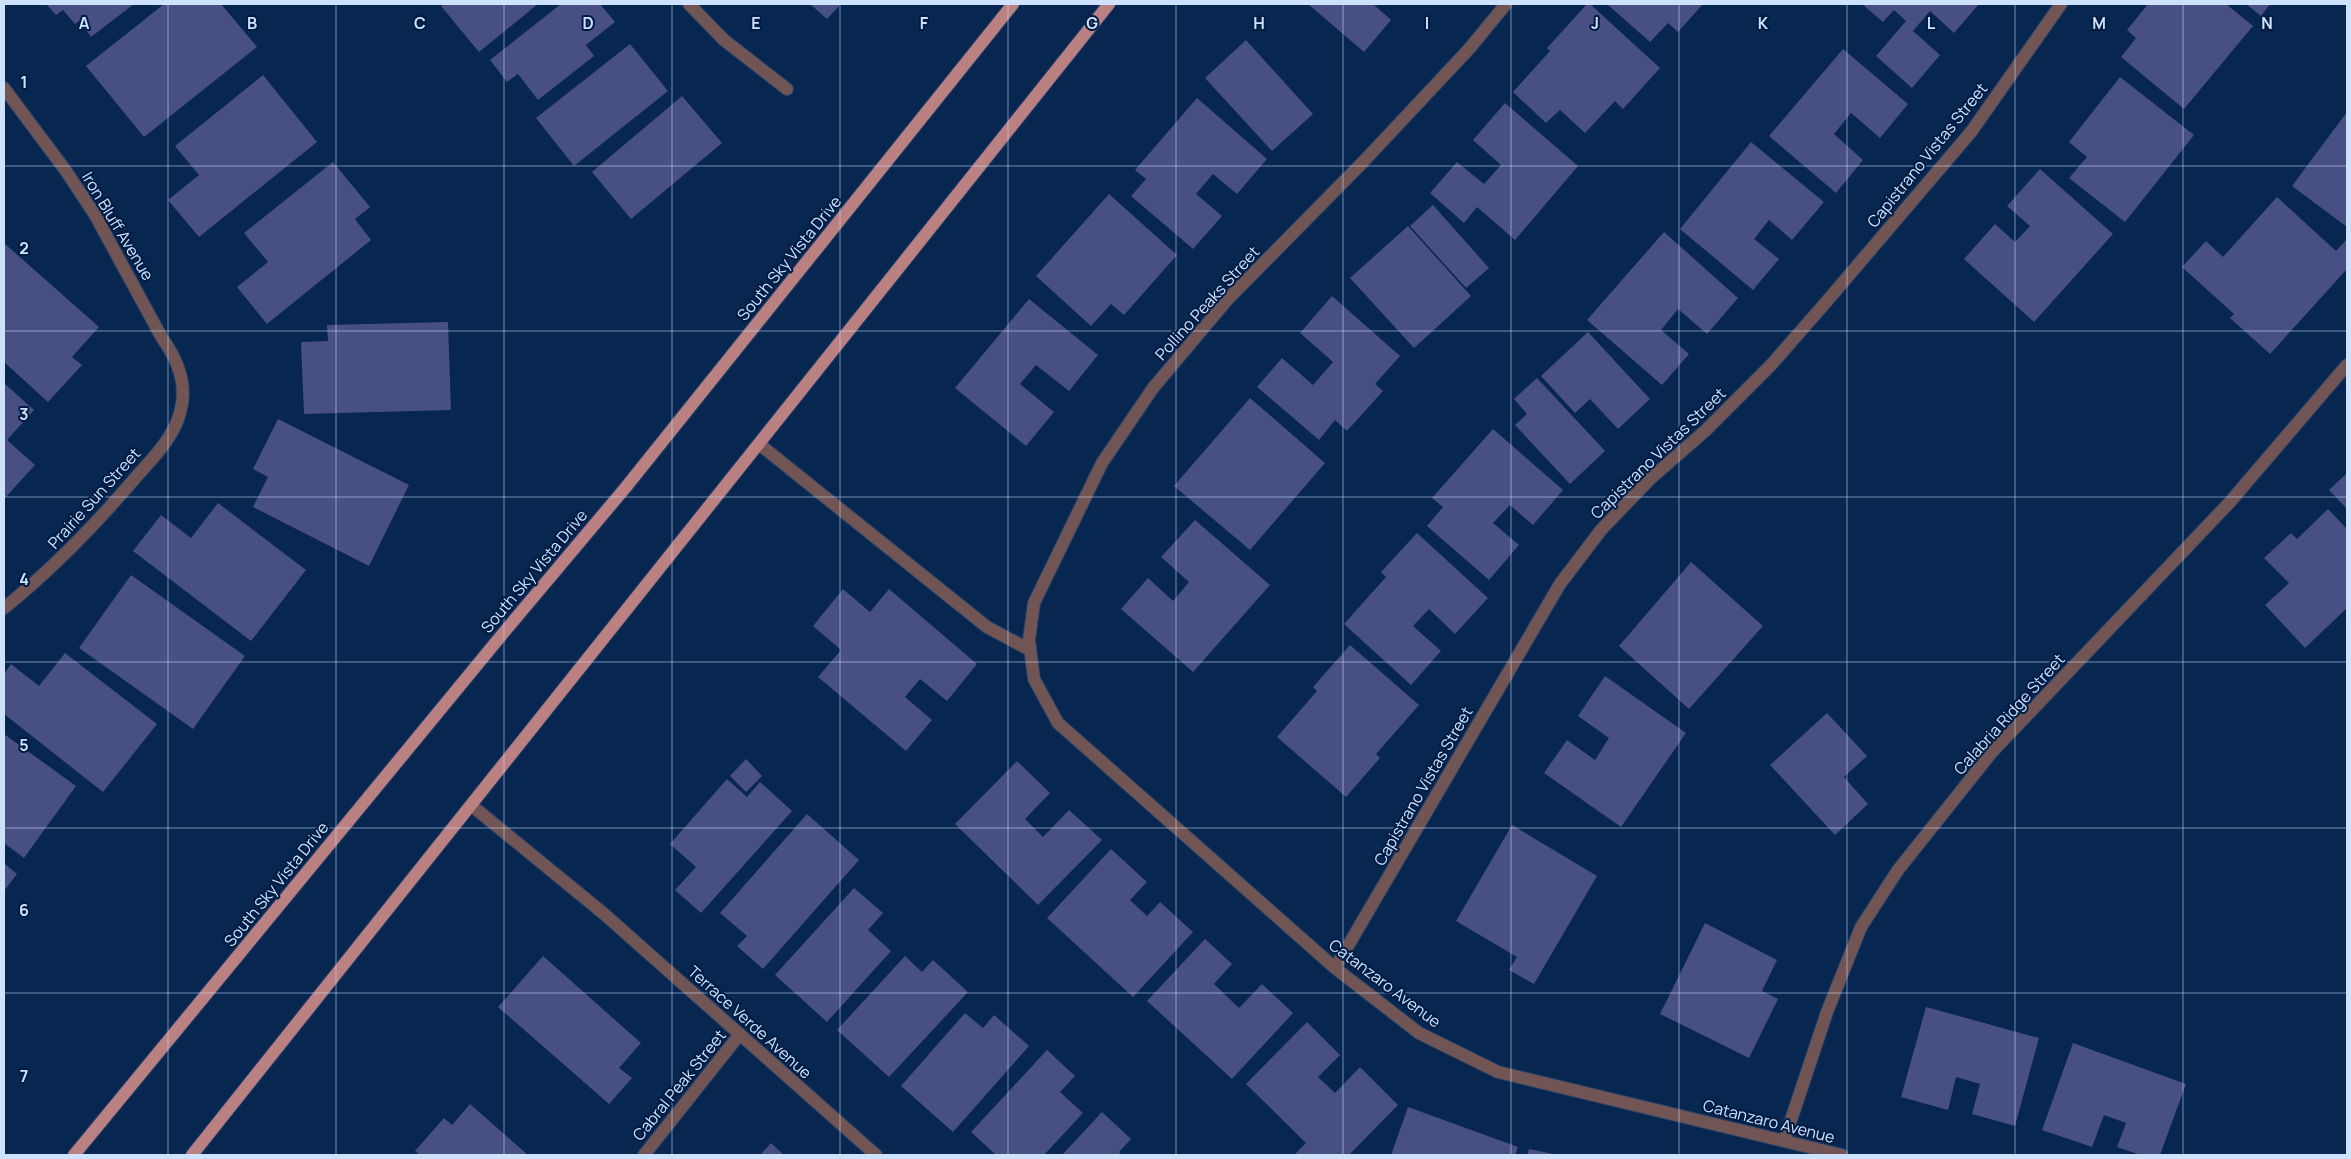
<svg xmlns="http://www.w3.org/2000/svg" width="2351" height="1159" font-family="Manrope,sans-serif">
<style>
.building{fill:#484f82}
.lines{fill:none;stroke-linecap:round;stroke-linejoin:round}
.minor-casing{stroke:#234068;stroke-width:14}
.major-casing{stroke:#234068;stroke-width:14}
.minor{stroke:#715555;stroke-width:12}
.major{stroke:#ba8082;stroke-width:12}
.grid{fill:none;stroke:#cfe2fd;stroke-width:1;stroke-opacity:0.55}
.labels{text-anchor:middle;dominant-baseline:central;stroke-width:4;stroke-linejoin:round;paint-order:stroke}
.street-label{font-size:16px;fill:#cfe2fd;stroke:#001c44}
.grid-label{font-size:16px;text-anchor:middle;font-weight:bold;fill:#cfe2fd;stroke:#001c44;stroke-width:4;stroke-linejoin:round;paint-order:stroke}
</style>
<rect width="100%" height="100%" fill="#072650"/>
<path class="building" d="M46 4H134L91 37 79 21 75 24 63 10 56 15Z
M164 4H221L257 47 144 137 86 66Z
M444 4H538L479 52 441 6Z
M561 4H600L615 22 586 45 594 56 538 100 518 74 507 82 490 60Z
M810 4H841L827 19Z
M1308 4H1373L1391 20 1364 52Z
M1587 4H1590L1660 68 1623 109 1615 101 1585 133 1560 110 1546 123 1513 92 1550 51 1547 48Z
M1607 4H1703L1678 32 1668 23 1650 42Z
M1862 4H1979L1954 33 1930 11 1913 31 1940 55 1912 88 1876 56 1906 21 1894 10 1883 22Z
M2148 4H2226L2253 26 2184 109 2121 57 2136 38 2127 30Z
M2246 4H2270L2261 16Z
M1246 40 1313 114 1272 151 1205 78Z
M630 44 668 91 574 166 536 118Z
M1843 49 1908 104 1880 138 1851 113 1834 134 1863 160 1836 193 1769 136Z
M263 75 317 142 199 237 168 200 199 175 175 146Z
M2120 77 2194 135 2125 222 2069 178 2087 157 2069 142Z
M682 96 722 143 631 219 592 172Z
M1197 98 1267 159 1237 194 1213 174 1196 194 1222 216 1193 249 1131 196 1146 179 1135 170Z
M1505 103 1578 166 1515 240 1477 207 1464 223 1430 193 1457 162 1484 184 1501 165 1473 140Z
M2347 112V227L2292 186Z
M1751 142 1824 202 1792 240 1769 220 1754 239 1779 259 1753 290 1680 229Z
M333 162 370 207 355 219 371 240 267 324 237 287 268 262 244 233Z
M2040 169 2113 234 2034 322 1964 259 1995 224 2015 242 2030 226 2007 206Z
M1109 194 1177 255 1124 315 1111 304 1091 326 1036 276Z
M2277 197 2336 251 2347 239V269L2270 354 2230 318 2234 314 2182 267 2206 241 2223 257Z
M1433 205 1489 268 1466 288 1410 226Z
M1408 226 1471 296 1414 348 1350 278Z
M1664 232 1738 298 1707 334 1678 309 1661 330 1689 354 1662 385 1587 320Z
M4 243 99 327 72 357 82 365 48 402 4 362Z
M1332 296 1400 356 1375 384 1383 391 1347 431 1335 420 1319 440 1257 387 1282 358 1313 385 1333 362 1300 333Z
M1029 299 1098 355 1069 391 1036 365 1020 384 1054 412 1026 446 955 388Z
M448 322 451 410 304 414 301 342 328 341 327 325Z
M1588 332 1650 399 1618 429 1590 399 1575 413 1541 376Z
M1537 378 1605 451 1570 484 1515 425 1527 414 1514 399Z
M4 383 34 410 7 440 35 465 4 499Z
M1250 398 1325 463 1250 550 1174 486Z
M278 419 409 485 369 566 253 507 268 477 253 469Z
M1493 429 1563 490 1533 525 1510 505 1493 523 1519 545 1489 580 1427 526 1443 507 1432 498Z
M2347 473V509L2329 490Z
M218 503 306 570 251 641 133 551 161 515 191 538Z
M2328 509 2347 529V608L2305 648 2265 605 2289 583 2264 558 2291 533 2297 539Z
M1195 520 1270 585 1193 672 1121 609 1148 578 1173 601 1189 582 1161 557Z
M1417 533 1488 598 1455 634 1429 609 1413 626 1441 651 1411 685 1344 624 1386 577 1381 572Z
M1691 562 1763 626 1689 709 1619 646Z
M131 575 245 656 193 729 79 648Z
M843 589 870 612 889 589 977 664 947 701 920 679 905 697 932 720 906 751 818 677 841 650 813 626Z
M1350 645 1419 705 1376 754 1380 758 1346 797 1277 737 1317 691 1313 687Z
M65 653 157 724 103 792 4 714V674L11 664 39 686Z
M1605 676 1686 733 1621 827 1544 773 1567 740 1595 760 1609 738 1578 716Z
M1827 713 1867 756 1844 777 1868 804 1835 835 1770 765Z
M4 734 76 786 24 858 4 843Z
M746 759 762 776 746 792 730 776Z
M1017 761 1050 793 1025 819 1043 837 1069 810 1102 840 1038 905 955 824Z
M727 779 747 797 760 782 792 811 701 913 675 890 696 867 670 844Z
M807 814 859 860 763 969 737 946 747 936 720 913Z
M1512 825 1597 876 1534 984 1509 970 1517 957 1456 921Z
M1111 849 1147 882 1130 900 1147 916 1160 902 1193 932 1133 997 1047 918Z
M4 863 17 874 4 891Z
M854 888 883 913 868 930 891 951 827 1022 775 975Z
M1705 923 1777 960 1762 991 1778 999 1749 1058 1660 1014Z
M1205 939 1232 964 1214 984 1239 1008 1262 984 1293 1013 1232 1079 1147 1001Z
M543 956 641 1043 619 1068 632 1078 609 1104 498 1007Z
M905 956 922 972 933 960 968 992 889 1077 837 1030Z
M1926 1007 2039 1038 2015 1126 1972 1114 1980 1084 1956 1077 1948 1110 1901 1097Z
M965 1013 983 1028 994 1015 1029 1046 953 1132 901 1086Z
M1307 1022 1340 1055 1318 1077 1335 1093 1360 1067 1398 1105 1349 1155H1294L1306 1143 1246 1084Z
M2073 1043 2186 1084 2160 1155H2140L2117 1147 2126 1123 2104 1115 2092 1147 2042 1130Z
M1047 1050 1075 1076 1060 1092 1083 1113 1044 1155H996L971 1132Z
M470 1104 528 1155H420L415 1151 444 1118 452 1125Z
M1408 1107 1518 1147 1515 1155H1391Z
M1102 1112 1131 1139 1119 1152 1122 1155H1062Z
M771 1143 784 1155H760Z
M1529 1149 1554 1154V1155H1527Z"/>
<g class="lines">
<defs>
<path id="minor" d="M689 4 724 40 787 89
M1506 4 1469 49 1364 161 1228 299 1153 388 1102 463 1034 603 1029 640 1034 679 1058 723 1335 968 1419 1033 1498 1072 1842 1155
M4 88 66 171 95 215 162 338C178 360 188 386 180 413 173 438 154 457 137 476 96 524 54 568 4 608
M759 444 987 627 1030 650
M471 805 603 913 876 1155
M1335 968 1560 584 1601 530 1650 479 1705 431 1771 365 1827 301 1971 132 2061 4
M1784 1141 1827 1012 1861 927 1898 870 1992 752 2230 502 2347 365
M644 1155 740 1034"/>
<path id="major" d="M74 1155 505 631 626 487 1013 4
M192 1155 1109 4"/>
</defs>
<use href="#minor" class="minor-casing"/>
<use href="#major" class="major-casing"/>
<use href="#minor" class="minor"/>
<use href="#major" class="major"/>
</g>
<path class="grid" d="M168 4V1155M336 4V1155M504 4V1155M672 4V1155M840 4V1155M1008 4V1155M1176 4V1155M1343 4V1155M1511 4V1155M1679 4V1155M1847 4V1155M2015 4V1155M2183 4V1155M4 166H2347M4 331H2347M4 497H2347M4 662H2347M4 828H2347M4 993H2347"/>
<g class="labels">
<g class="street-label">
<text transform="translate(1927 155) rotate(-51)">Capistrano Vistas Street</text>
<text transform="translate(118 226) rotate(59)">Iron Bluff Avenue</text>
<text transform="translate(789 258) rotate(-51)">South Sky Vista Drive</text>
<text transform="translate(1207 303) rotate(-48)">Pollino Peaks Street</text>
<text transform="translate(1658 453) rotate(-44)">Capistrano Vistas Street</text>
<text transform="translate(94 498) rotate(-48)">Prairie Sun Street</text>
<text transform="translate(534 571) rotate(-50)">South Sky Vista Drive</text>
<text transform="translate(2009 714) rotate(-48)">Calabria Ridge Street</text>
<text transform="translate(1423 786) rotate(-60)">Capistrano Vistas Street</text>
<text transform="translate(276 884) rotate(-51)">South Sky Vista Drive</text>
<text transform="translate(1385 983) rotate(37)">Catanzaro Avenue</text>
<text transform="translate(750 1022) rotate(42)">Terrace Verde Avenue</text>
<text transform="translate(679 1085) rotate(-51)">Cabral Peak Street</text>
<text transform="translate(1769 1121) rotate(14)">Catanzaro Avenue</text>
</g>
</g>
<g class="grid-label">
<text x="84" y="29">A</text>
<text x="252" y="29">B</text>
<text x="420" y="29">C</text>
<text x="588" y="29">D</text>
<text x="756" y="29">E</text>
<text x="924" y="29">F</text>
<text x="1092" y="29">G</text>
<text x="1259" y="29">H</text>
<text x="1427" y="29">I</text>
<text x="1595" y="29">J</text>
<text x="1763" y="29">K</text>
<text x="1931" y="29">L</text>
<text x="2099" y="29">M</text>
<text x="2267" y="29">N</text>
<text x="24" y="88">1</text>
<text x="24" y="254">2</text>
<text x="24" y="420">3</text>
<text x="24" y="585">4</text>
<text x="24" y="751">5</text>
<text x="24" y="916">6</text>
<text x="24" y="1082">7</text>
</g>
<rect width="2351" height="1159" fill="none" stroke="#cfe2fd" stroke-width="10"/>
</svg>
